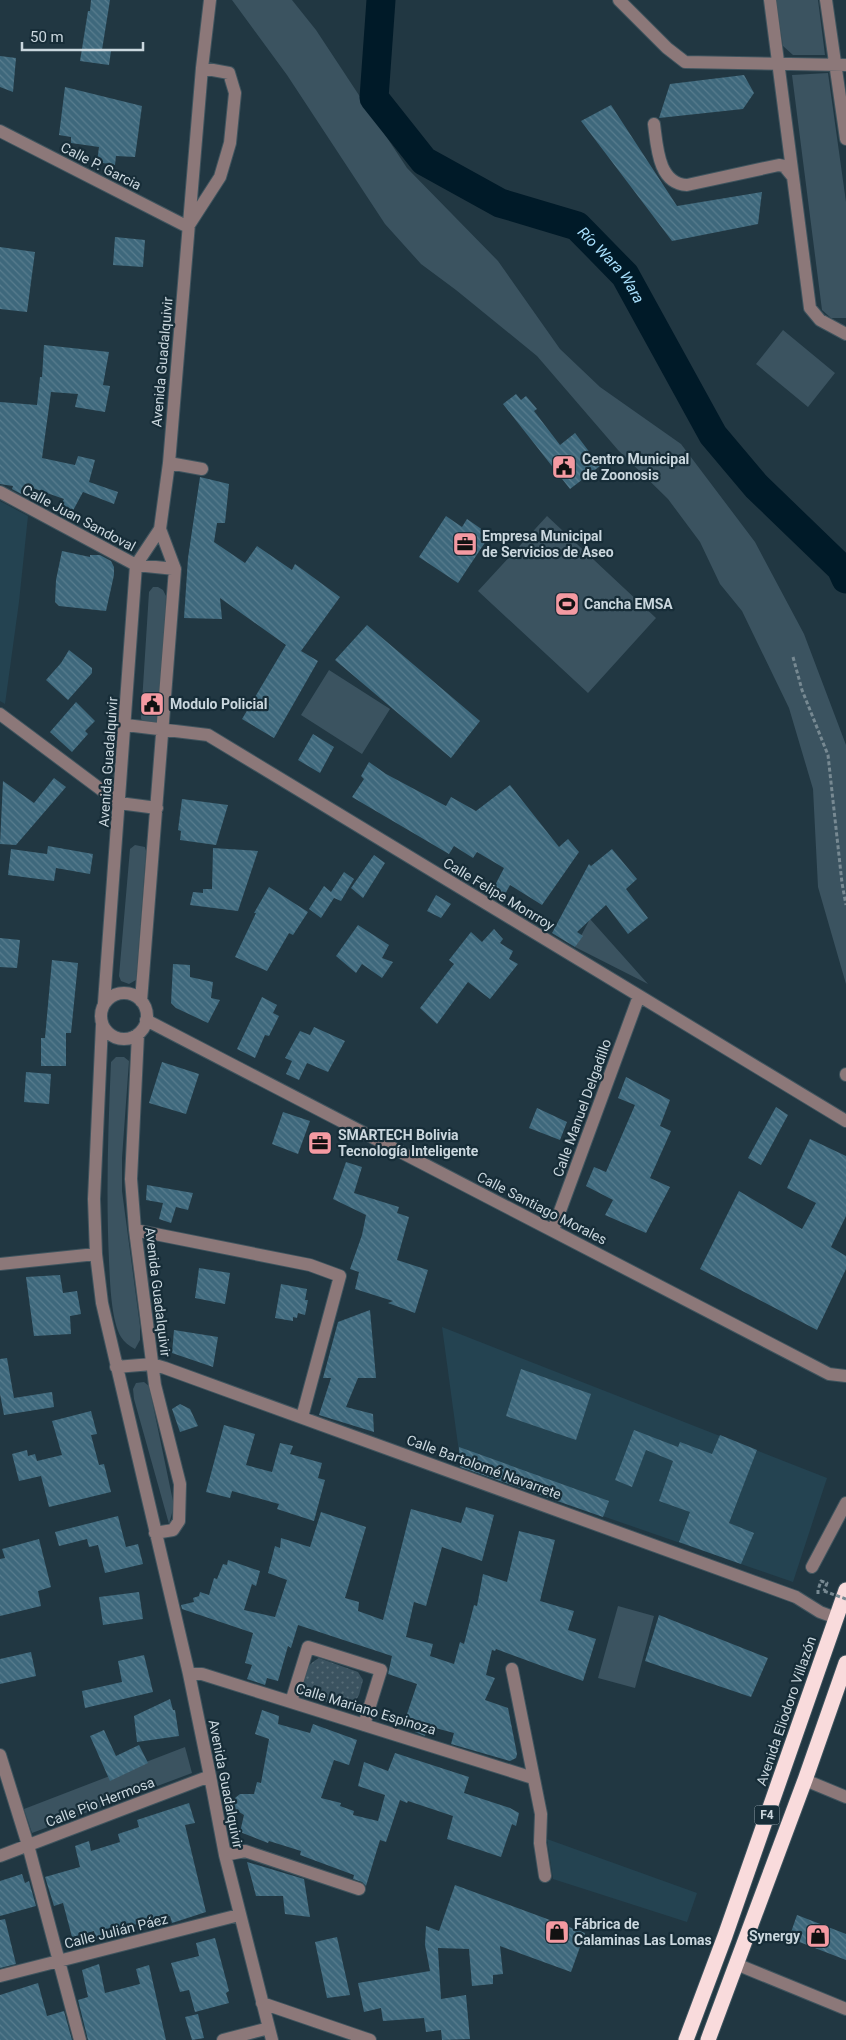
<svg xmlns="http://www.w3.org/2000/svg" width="846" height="2040" font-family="Roboto,sans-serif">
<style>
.built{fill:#244351}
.grass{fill:#3b5360}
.park{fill:url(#park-dots)}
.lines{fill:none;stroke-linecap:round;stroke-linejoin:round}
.river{stroke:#001a28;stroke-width:29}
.building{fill:url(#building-back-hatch)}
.minor-casing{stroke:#3f545e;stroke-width:14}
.highway-casing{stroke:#3f545e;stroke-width:17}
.path{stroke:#778992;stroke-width:3;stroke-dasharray:4 2.5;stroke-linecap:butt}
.minor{stroke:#8c7879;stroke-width:12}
.highway{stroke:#f9dbdc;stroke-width:15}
.path-bridge{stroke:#778992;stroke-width:3;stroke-dasharray:4 2.5;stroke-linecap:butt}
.labels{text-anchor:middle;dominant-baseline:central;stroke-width:4.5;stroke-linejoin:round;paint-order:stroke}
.shield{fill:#172d38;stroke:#94a4ac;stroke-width:1}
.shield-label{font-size:12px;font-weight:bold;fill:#cad7de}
.street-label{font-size:14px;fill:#cad7de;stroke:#172d38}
.poi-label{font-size:14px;font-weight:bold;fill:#cad7de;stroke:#172d38;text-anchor:start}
.water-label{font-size:15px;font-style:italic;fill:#a8e0fd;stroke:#172d38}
</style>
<defs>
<pattern id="park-dots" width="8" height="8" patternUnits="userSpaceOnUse" patternTransform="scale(1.25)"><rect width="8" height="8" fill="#3b5360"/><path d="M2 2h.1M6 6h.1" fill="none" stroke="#566b76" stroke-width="1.8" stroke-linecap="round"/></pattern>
<pattern id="building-back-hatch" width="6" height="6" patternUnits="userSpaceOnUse" patternTransform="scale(1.25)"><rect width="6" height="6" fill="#3e687c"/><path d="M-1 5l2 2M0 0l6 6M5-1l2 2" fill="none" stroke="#597d8e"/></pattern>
</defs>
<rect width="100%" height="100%" fill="#213742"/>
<path class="built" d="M0 501 28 516 19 602 5 704 0 701Z
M442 1327 827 1478 793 1582 461 1467Z
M547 1839 697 1893 687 1922 553 1879Z"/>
<path class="grass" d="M232 0H292L316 30 407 168 498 261 560 349 600 387 681 444 755 542 804 634 846 745V984L818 887 813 789 789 708 742 611 720 584 700 542 668 499 618 450 537 356 456 290 421 264 385 224 287 75Z
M776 0H818L825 55H793L783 46Z
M828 73 846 202V318H831L822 310 792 75Z
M783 330 835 373 808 407 756 364Z
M547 516 656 618 588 693 478 591Z
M153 587H158L163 590 166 596 159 719 156 723 142 721 141 718 149 592Z
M329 670 390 709 362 754 301 715Z
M135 845 145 847 146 851 136 980 129 984 121 981 119 976 130 849Z
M590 919 648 984 575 947Z
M116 1057H124L129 1061 122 1158V1191L140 1326V1340L135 1349C129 1346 124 1342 121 1337 111 1320 110 1281 109 1261 106 1195 108 1129 111 1062Z
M144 1382 149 1386 174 1506 169 1524 134 1399 133 1389 136 1383Z
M618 1606 654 1616 635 1688 598 1678Z
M185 1747 192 1773 32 1833 24 1809Z"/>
<path class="park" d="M319 1658 358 1672 363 1680 359 1695 353 1705C336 1705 314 1702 303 1689 302 1674 306 1665 319 1658Z"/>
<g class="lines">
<path class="river" id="s1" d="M381 0 374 98 424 161 500 203 577 226 625 275 713 435 756 486 841 568 846 579"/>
</g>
<path class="building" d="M91 0H110L102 50 111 51 109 65 80 61 88 11H90Z
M0 56 16 58 13 92 0 87Z
M744 75 754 93 743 109 659 118 670 84Z
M65 87 142 106 135 157 116 156 115 165 97 162 99 147 71 143V137L59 135Z
M611 105 677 206 762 192 758 224 672 241 581 121Z
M115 237 145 240 143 267 113 265Z
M0 247 35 252 27 312 0 309Z
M44 345 109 352 103 385 110 386 105 412 75 407 78 394 51 392 42 458 75 465 78 456 95 460 89 482 118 492 114 504 83 492 69 518 57 511 64 499 27 486 25 496 12 489 13 486 0 484V402L37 405 40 377H42Z
M516 394 521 400 526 396 537 409 534 411 560 445 575 433 600 466 570 489 503 404Z
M200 477 229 484 225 523H217L214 542 245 563 257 546 292 570 295 564 340 597 301 651 318 661 274 738 242 719 286 645 220 598 222 619 184 618 188 558Z
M446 516 462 527 467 519 490 535 458 583 419 557Z
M62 551 90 557V555H100L111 561 114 567V575L106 611 59 606 55 602 56 580Z
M367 625 480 721 451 758 335 660Z
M69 650 92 668V673L68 700 46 680 61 663Z
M76 702 95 721 85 731 88 734 72 752 50 732Z
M313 734 334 747 320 773 298 760Z
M369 762 386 774 446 806 451 797 476 811 510 785 559 847 568 839 579 852 542 905 510 885 503 898 492 891 504 868 477 852 473 858 454 846 449 854 352 797 364 779 361 776Z
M54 778 66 787 16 845 0 844 3 781 34 803Z
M182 799 228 805 216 845 180 840 181 831 178 830Z
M48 846 93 854 90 874 56 868 54 881 8 875 11 849 47 854Z
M213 848 258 851 238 911 190 905 193 892 203 893V889H212Z
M612 849 637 879 626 889 648 918 628 934 606 905 577 932 583 936 575 947 552 933 589 864 591 866Z
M374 855 385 863 363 898 351 888Z
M344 872 354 879 341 901 334 898 321 918 309 909 324 886 331 892Z
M269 887 308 912 293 935 289 933 267 971 235 957 256 913H254Z
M436 895 451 904 441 918 427 911Z
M358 925 389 945 382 958 393 962 382 978 362 964 356 973 336 956Z
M494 929 503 939 500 943 513 951 509 959 518 964 490 999 468 982 437 1024 420 1008 454 964 449 960 471 932 482 942Z
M0 938 20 940 17 968 0 967Z
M52 960 78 963 71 1033H66V1066H41V1038H45Z
M173 964 190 965V977L213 982 211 998 220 1000 208 1023 176 1008 171 1003Z
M262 997 277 1005 273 1013 279 1016 269 1036 265 1035 255 1058 237 1049Z
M314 1027 345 1041 328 1072 307 1063 299 1080 286 1074 292 1061 285 1058 300 1031 310 1035Z
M162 1062 199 1074 186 1114 149 1103Z
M26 1072 51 1074 49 1104 24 1102Z
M626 1077 670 1100 660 1126 671 1131 650 1178 670 1187 646 1233 605 1215 613 1200 586 1186 594 1167 606 1172 635 1105 618 1098Z
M776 1107 788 1115 761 1165 748 1158Z
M537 1108 567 1122 560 1140 529 1128Z
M283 1112 310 1121 298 1154 272 1144Z
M810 1139 846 1156V1216L831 1247 846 1256V1269L817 1330 700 1269 739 1191 802 1229 816 1203 787 1188Z
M346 1162 362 1167 354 1193 399 1207 397 1213 409 1217 397 1260 428 1270 415 1313 388 1303 393 1301 355 1289 359 1272 350 1269 362 1235 366 1215 333 1199Z
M147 1185 193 1193 188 1210 176 1207 171 1223 159 1219 163 1203 146 1200Z
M199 1268 230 1273 225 1304 195 1298Z
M60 1275 63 1293 77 1291 81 1314 70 1316 71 1334 34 1336 26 1277Z
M281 1284 307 1289 305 1300H308L305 1315 298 1313 297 1318 293 1317V1321L275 1318Z
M370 1310 376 1378H358L346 1407 373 1414 374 1432 319 1415 331 1378H323L338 1322Z
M174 1330 218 1337 213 1367 172 1353Z
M7 1358 14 1398 52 1392 54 1407 4 1415 0 1394V1359Z
M521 1369 591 1394 576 1440 506 1416Z
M180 1404 190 1409 198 1426 180 1432 172 1409Z
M91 1411 97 1434 91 1435 99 1465 104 1464 111 1492 49 1507 41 1476 19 1481 12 1454 27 1450 28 1456 35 1454 37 1461 62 1455 52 1421Z
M224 1425 255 1434 246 1465 272 1472 280 1443 293 1446 290 1454 322 1463 318 1478 325 1480 314 1521 277 1509 279 1504 232 1491 230 1498 206 1492Z
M634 1430 678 1447 680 1442 712 1454 720 1435 757 1450 729 1523 754 1533 741 1564 679 1542 690 1512 659 1501 673 1461 646 1450 632 1487 615 1480Z
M459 1447 609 1501 603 1517 460 1467Z
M466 1507 494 1515 482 1561 442 1547 426 1606 414 1602 406 1637 433 1644 430 1656 454 1664 460 1642 464 1644 474 1605 477 1606 483 1574 507 1582 519 1531 555 1540 540 1601 574 1611 568 1630 596 1639 583 1681 496 1649 495 1651 492 1650 486 1675 495 1678 485 1700 508 1708 517 1754 516 1758 510 1761 451 1744 454 1733 428 1726 425 1736 415 1732 417 1720 406 1717 417 1684 388 1674 392 1656 298 1625 291 1648 288 1646 278 1681 267 1678 265 1685 247 1679 252 1665 245 1663 253 1633 182 1609 181 1605 194 1602 193 1598 199 1596 200 1592 209 1595 214 1578 217 1579 223 1564 227 1565 228 1560 260 1571 256 1586 252 1584 244 1610 275 1617 287 1580 268 1573 275 1546 280 1548 281 1538 310 1547 321 1512 366 1527 345 1598 359 1602 358 1611 383 1620 411 1509 461 1523Z
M118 1516 126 1547 138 1544 143 1564 105 1573 98 1545 89 1547 87 1539 59 1546 55 1532Z
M39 1539 51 1587 38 1591 41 1606 0 1616V1559L5 1558 2 1549Z
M139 1592 143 1619 103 1625 99 1597Z
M659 1615 768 1658 751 1697 645 1661Z
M31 1652 36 1676 0 1684V1659Z
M144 1655 153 1692 85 1708 82 1691 122 1682 118 1661Z
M170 1699 173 1710H175L179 1736 137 1742 134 1716Z
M262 1710 279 1716 278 1724 310 1733 313 1724 357 1740 349 1765 334 1760 321 1798 341 1803 340 1806 354 1811 353 1815 378 1821 385 1795 358 1786 364 1762 388 1771 395 1753 469 1777 464 1793 510 1808 519 1813 516 1826 512 1824 501 1857 447 1839 453 1816 408 1801 407 1803 400 1800 386 1842 380 1840 366 1886 362 1882 353 1879 354 1875 300 1855 301 1851 269 1841 268 1843 240 1832 244 1815 236 1810 234 1805 235 1798 240 1794H254L257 1782 261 1783 269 1739 255 1734Z
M104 1730 116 1756 139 1745 148 1763 110 1781 90 1736Z
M189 1803 195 1823 185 1825 206 1912 172 1923 170 1916 147 1921 114 1931 115 1934 96 1940 94 1931 72 1937 63 1903 54 1906 45 1877 80 1867 75 1846 89 1841 91 1851 120 1842 118 1834 139 1827 137 1820Z
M247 1862 304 1879 310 1917 285 1914 283 1896H256Z
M22 1874 25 1883 29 1881 36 1906 0 1916V1881Z
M455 1885 585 1933 571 1972 500 1946 503 1974 493 1975V1984L472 1986 469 1949 438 1948 441 1999 466 1995 470 2039 442 2040 441 2030 426 2032 424 2018 383 2021 381 2008 364 2012 358 1983 430 1971 425 1945 426 1926 439 1931Z
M797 1915 846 1934V1960L789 1938Z
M5 1919 16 1964 0 1968V1920Z
M337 1937 350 1995 327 1998 315 1942Z
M215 1938 229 1991 226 1993 229 2003 195 2012 189 1990 180 1992 171 1963 199 1956 196 1943Z
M99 1964 105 1993 140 1984 136 1969 149 1965 166 2040H88L78 2000 88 1997 82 1970Z
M38 1983 47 2016 64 2011 72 2040H0V1995Z
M198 2014 204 2038 192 2040 185 2017Z"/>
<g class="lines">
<defs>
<path id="minor" d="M619 0 667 48 685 62 846 65
M770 0 810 308 820 320 846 334
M826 0 846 139
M654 124C657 146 658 184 687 185L779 165 784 166 793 177
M0 131 188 227
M189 225 220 177 230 143 235 93 229 73 202 68
M169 463 202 469
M0 492 136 565 175 569
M0 714 119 803 157 808
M126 725 208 735 846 1121
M101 1016a23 23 0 1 1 46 0a23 23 0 1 1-46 0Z
M141 1001 175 569 160 529
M104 1003 136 565 160 529 169 463 202 68 210 0
M146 1020 829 1374 846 1376
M102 1025 94 1199 96 1254 102 1303 189 1674 210 1776 225 1855 272 2040
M138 1034 131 1179 135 1230 155 1385 180 1484 179 1521 173 1530 155 1533
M846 1074V1075
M135 1230 310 1265 340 1276 302 1417
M553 1230 639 996
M0 1264 96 1254
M116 1367 152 1364 165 1368 796 1597 820 1612 836 1618
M812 1567 846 1503
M512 1669 541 1814 540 1843 545 1876
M189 1674H202L533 1778
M291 1702 308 1647 381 1670 364 1725
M0 1755 28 1845 80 2040
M805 1780 846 1797
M225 1855 245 1851 359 1889
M0 1856 210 1776
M736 1964 846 2009
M0 1976 239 1915
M262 2003 370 2040
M223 2040 269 2028"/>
<path id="highway" d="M686 2040 725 1936 846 1590
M708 2040 805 1780 846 1663"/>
</defs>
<use href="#minor" class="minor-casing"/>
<use href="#highway" class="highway-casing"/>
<path class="path" d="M793 657 802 690 828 755 842 883 846 905
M818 1594V1590L821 1581 827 1583 824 1591"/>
<use href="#minor" class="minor"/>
<use href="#highway" class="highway"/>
<path class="path-bridge" d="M824 1591 846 1599"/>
</g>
<defs>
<symbol id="civic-square" viewBox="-11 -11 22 22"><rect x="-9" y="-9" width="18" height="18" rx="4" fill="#f49aa2" stroke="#172d38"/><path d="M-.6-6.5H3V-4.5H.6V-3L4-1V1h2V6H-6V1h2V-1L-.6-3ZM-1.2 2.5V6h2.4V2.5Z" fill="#111"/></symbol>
<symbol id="office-square" viewBox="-11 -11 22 22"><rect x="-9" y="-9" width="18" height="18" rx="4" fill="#f49aa2" stroke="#172d38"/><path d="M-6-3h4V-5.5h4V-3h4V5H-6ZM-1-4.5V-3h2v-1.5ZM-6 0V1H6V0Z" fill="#111"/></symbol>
<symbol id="stadium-square" viewBox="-11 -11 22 22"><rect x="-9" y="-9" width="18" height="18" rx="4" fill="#f49aa2" stroke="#172d38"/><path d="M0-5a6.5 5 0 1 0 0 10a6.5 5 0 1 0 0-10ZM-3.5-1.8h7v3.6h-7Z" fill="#111"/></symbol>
<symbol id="shop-square" viewBox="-11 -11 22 22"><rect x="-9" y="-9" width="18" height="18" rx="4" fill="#f49aa2" stroke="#172d38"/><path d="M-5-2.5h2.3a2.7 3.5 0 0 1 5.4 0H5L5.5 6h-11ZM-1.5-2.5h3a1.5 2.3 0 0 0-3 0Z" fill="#111"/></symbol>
</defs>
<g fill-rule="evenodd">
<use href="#civic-square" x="550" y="453" width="28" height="28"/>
<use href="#office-square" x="451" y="530" width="28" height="28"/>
<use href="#stadium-square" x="553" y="590" width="28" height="28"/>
<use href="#civic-square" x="138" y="690" width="28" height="28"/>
<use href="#office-square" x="306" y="1129" width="28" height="28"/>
<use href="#shop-square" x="543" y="1918" width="28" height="28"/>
<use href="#shop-square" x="804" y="1922" width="28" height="28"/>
</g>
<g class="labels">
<rect class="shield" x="754.5" y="1805.5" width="25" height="19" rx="4"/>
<g class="shield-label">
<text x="767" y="1815">F4</text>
</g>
<g class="street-label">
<text transform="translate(101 166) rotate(27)">Calle P. Garcia</text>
<text transform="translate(162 362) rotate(-85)">Avenida Guadalquivir</text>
<text transform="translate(79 518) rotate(28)">Calle Juan Sandoval</text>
<text transform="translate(108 762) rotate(-86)">Avenida Guadalquivir</text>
<text transform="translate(499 894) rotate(31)">Calle Felipe Monrroy</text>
<text transform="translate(582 1108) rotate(-70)">Calle Manuel Delgadillo</text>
<text transform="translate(542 1208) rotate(27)">Calle Santiago Morales</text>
<text transform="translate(158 1292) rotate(83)">Avenida Guadalquivir</text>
<text transform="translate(484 1467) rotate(20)">Calle Bartolomé Navarrete</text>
<text transform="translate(366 1709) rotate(17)">Calle Mariano Espinoza</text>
<text transform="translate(786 1711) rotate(-71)">Avenida Eliodoro Villazón</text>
<text transform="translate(226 1784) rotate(79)">Avenida Guadalquivir</text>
<text transform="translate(100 1802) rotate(-21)">Calle Pio Hermosa</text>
<text transform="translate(116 1931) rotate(-14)">Calle Julián Páez</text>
</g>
<g class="poi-label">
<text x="582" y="459">Centro Municipal<tspan x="582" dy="16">de Zoonosis</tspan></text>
<text x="482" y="536">Empresa Municipal<tspan x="482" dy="16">de Servicios de Aseo</tspan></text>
<text x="584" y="604">Cancha EMSA</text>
<text x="170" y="704">Modulo Policial</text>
<text x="338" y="1135">SMARTECH Bolivia<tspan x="338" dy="16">Tecnología Inteligente</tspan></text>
<text x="574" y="1924">Fábrica de<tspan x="574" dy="16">Calaminas Las Lomas</tspan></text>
<text x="800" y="1936" text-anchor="end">Synergy</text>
</g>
<g class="water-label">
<text stroke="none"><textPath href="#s1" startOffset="398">Río Wara Wara</textPath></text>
</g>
</g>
<path d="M22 42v8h121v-8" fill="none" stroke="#cad7de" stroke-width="2.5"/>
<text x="30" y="42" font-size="15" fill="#cad7de" stroke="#172d38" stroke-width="4" paint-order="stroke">50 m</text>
</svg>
